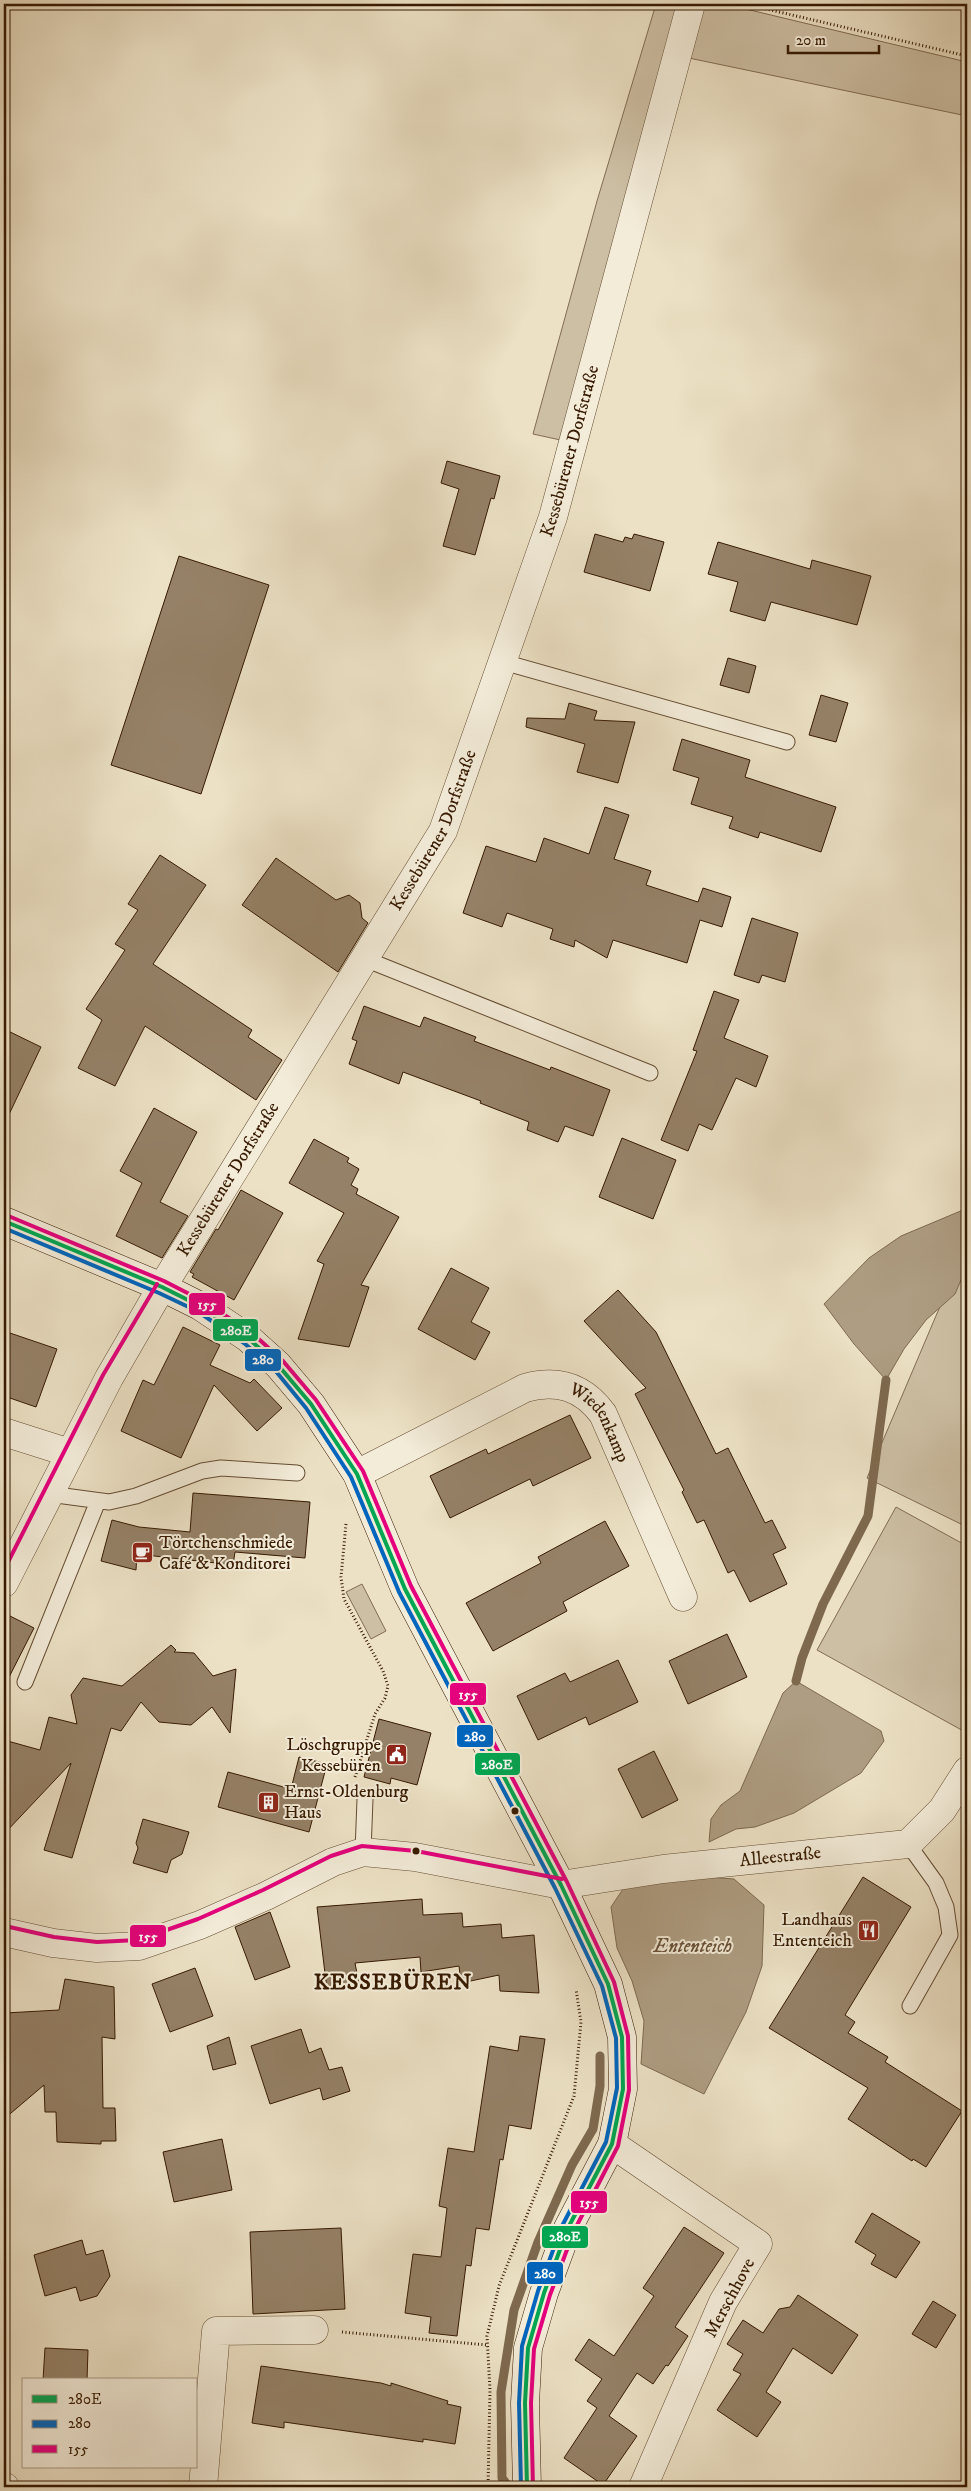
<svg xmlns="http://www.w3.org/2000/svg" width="971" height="2491" font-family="'IM FELL DW Pica',serif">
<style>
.green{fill:#cdbfa4;stroke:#826c52}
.water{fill:#ae9d82;stroke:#7e694e}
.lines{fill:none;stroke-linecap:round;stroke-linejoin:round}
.stream{stroke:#7e694e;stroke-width:9}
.building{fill:#958167;stroke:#371a01}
.service-casing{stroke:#644c32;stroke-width:17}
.minor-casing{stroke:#644c32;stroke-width:29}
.secondary-casing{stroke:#371a01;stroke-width:29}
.path{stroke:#371a01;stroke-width:3;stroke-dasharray:1 2.5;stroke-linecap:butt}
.service{stroke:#f3ecd9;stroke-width:15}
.minor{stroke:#f3ecd9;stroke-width:28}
.secondary{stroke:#f3ecd9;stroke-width:28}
.bus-1-casing{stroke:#f3ecd9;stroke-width:8}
.bus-2-casing{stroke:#f3ecd9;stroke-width:8}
.bus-3-casing{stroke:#f3ecd9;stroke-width:8}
.bus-1{stroke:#00a651;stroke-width:4}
.bus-2{stroke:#0065bd;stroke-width:4}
.bus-3{stroke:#e5007d;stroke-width:4}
.bus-dot{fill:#371a01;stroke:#f3ecd9;stroke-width:2}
.labels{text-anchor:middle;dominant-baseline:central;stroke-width:4;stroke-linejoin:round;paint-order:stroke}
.street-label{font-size:18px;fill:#371a01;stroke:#f3ecd9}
.poi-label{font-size:18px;fill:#371a01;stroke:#f3ecd9;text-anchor:start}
.water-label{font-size:19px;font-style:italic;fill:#674e35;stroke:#f3ecd9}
.district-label{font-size:22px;font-weight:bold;letter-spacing:1px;fill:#371a01;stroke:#f3ecd9}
.line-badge{stroke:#f3ecd9;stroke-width:2}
.badge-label{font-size:14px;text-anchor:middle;font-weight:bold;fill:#fff}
</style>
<rect width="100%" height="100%" fill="#ece1c5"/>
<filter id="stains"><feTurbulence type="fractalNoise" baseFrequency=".004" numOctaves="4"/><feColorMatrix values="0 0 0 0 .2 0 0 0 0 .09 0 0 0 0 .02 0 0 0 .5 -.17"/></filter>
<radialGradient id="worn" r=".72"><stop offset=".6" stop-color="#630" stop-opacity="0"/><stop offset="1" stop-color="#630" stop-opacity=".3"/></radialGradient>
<path class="green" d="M656 4H687L565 441 533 434 597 201Z
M699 4H725L967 62V116L684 57Z
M967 1243V1527L867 1478Z
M896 1507 967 1546V1733L817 1650Z
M362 1584 386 1631 371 1639 346 1592Z"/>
<path class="water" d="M963 1210 967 1211V1266L955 1294 926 1320 904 1349 886 1380 854 1344 824 1304 869 1258 901 1236Z
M796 1681 881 1731 884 1741 861 1773 794 1813 755 1827 736 1829 709 1842 711 1819 721 1805 740 1791 783 1693Z
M678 1875 734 1879 764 1905 762 1966 746 2012 704 2094 641 2064 644 2021 632 1981 617 1948 611 1907 627 1883Z"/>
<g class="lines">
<path class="stream" d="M796 1681 802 1658 823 1604 868 1516 886 1380
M509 2487 502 2478 501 2392 514 2310 538 2242 572 2165 593 2129 600 2086V2056"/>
</g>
<path class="building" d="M447 461 500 476 494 499 491 498 475 555 443 546 459 489 441 483Z
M595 534 623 542 625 537 632 539 634 534 664 542 650 591 584 572Z
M718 542 810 569 812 560 871 576 857 625 771 602 765 621 730 611 738 582 708 574Z
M179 556 269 585 201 794 111 765Z
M728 658 756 666 749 693 720 685Z
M821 695 848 703 836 742 809 735Z
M569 703 597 711 594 720 635 722 618 783 577 772 585 744 526 727 527 718 565 719Z
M682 739 750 760 745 777 836 807 821 852 760 832 758 838 729 828 733 817 691 804 699 778 673 770Z
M605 807 629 815 614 859 651 871 646 885 698 902 703 888 731 897 722 927 700 920 687 963 613 940 607 958 575 940 574 947 550 939 553 929 507 913 502 927 463 913 486 846 536 862 544 838 589 854Z
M160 855 206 885 153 964 252 1030 248 1037 282 1060 256 1100 145 1026 115 1086 78 1068 102 1020 86 1009 125 950 115 944 138 910 128 904Z
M276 858 336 900 349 895 360 903 362 918 368 923 338 972 242 905Z
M752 918 798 933 785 982 762 975 759 983 734 975Z
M714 991 739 1000 724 1038 768 1056 756 1087 736 1078 712 1130 699 1124 688 1151 661 1140 697 1051 693 1050Z
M364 1006 420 1027 424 1017 476 1037 474 1041 550 1070 551 1067 610 1090 593 1136 565 1126 558 1142 527 1130 529 1122 480 1103 481 1101 403 1072 399 1084 349 1064 357 1041 352 1039Z
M4 1029 41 1047 4 1125Z
M154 1108 197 1132 160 1202 188 1216 162 1258 116 1236 142 1183 120 1171Z
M622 1138 676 1160 653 1219 599 1197Z
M314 1139 349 1158 347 1162 359 1169 351 1185 358 1189 356 1194 399 1217 361 1285 369 1287 349 1347 298 1339 324 1264 317 1261 344 1213 289 1183Z
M241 1190 283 1213 234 1300 192 1277 194 1274 190 1272 216 1229 218 1230Z
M451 1268 489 1288 471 1322 490 1332 475 1360 418 1329Z
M618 1290 656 1332 716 1454 728 1448 765 1523 772 1520 786 1548 773 1554 787 1584 750 1602 734 1570 728 1573 704 1520 697 1523 682 1492 684 1490 635 1394 646 1388 584 1321Z
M183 1327 220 1345 210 1365 250 1383 254 1379 282 1408 257 1431 214 1385 181 1458 121 1431 143 1380 154 1385Z
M4 1331 57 1349 36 1407 4 1396Z
M570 1415 591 1458 533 1486 530 1479 450 1518 430 1476 486 1449 488 1454Z
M193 1493 310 1502 305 1558 235 1552 233 1565 137 1554 136 1570 101 1561 112 1520 139 1527 190 1532Z
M605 1521 629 1566 563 1602 567 1611 493 1651 466 1603 541 1563 538 1557Z
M4 1613 34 1628 4 1687Z
M727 1634 747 1677 688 1704 669 1661Z
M171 1645 176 1650 174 1652 194 1653 213 1676 236 1669 230 1733 212 1707 191 1725 159 1722 141 1702 121 1731 111 1728 72 1858 44 1850 71 1763 4 1834V1740L40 1750 49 1717 77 1724 71 1695 83 1678 122 1686Z
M618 1660 638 1702 589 1725 586 1717 538 1740 517 1696 565 1673 570 1682Z
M379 1719 431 1733 417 1785 391 1778 390 1784 364 1777Z
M654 1751 678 1800 642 1818 618 1769Z
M299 1757 327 1764 309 1832 218 1807 228 1772 291 1789Z
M143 1819 189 1832 182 1854 171 1860 167 1873 133 1863 138 1848 136 1843Z
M863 1877 911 1907 845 2015 855 2022 848 2033 888 2057 885 2062 962 2111 926 2167 913 2159 912 2161 848 2119 868 2088 769 2028Z
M422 1899 423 1915 462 1913 463 1927 501 1924 502 1938 534 1935 539 1993 500 1991 499 1975 461 1983 459 1966 421 1972 420 1957 355 1963 359 1984 327 1990 317 1907Z
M270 1912 290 1967 255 1980 235 1927Z
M195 1968 213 2016 170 2032 152 1984Z
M65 1979 114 1987 115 2039 102 2037 103 2108H115L116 2141H101V2144L57 2142 56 2112H45L44 2085 4 2119V2078H8L5 2013 59 2010Z
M301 2029 309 2053 321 2048 329 2070 342 2067 350 2091 323 2100 320 2088 270 2104 251 2046Z
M520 2036 545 2039 531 2129 509 2125 503 2160 500 2159 489 2230 476 2228 471 2266 466 2265 457 2336 429 2333 431 2317 405 2313 413 2254 441 2257 447 2208 439 2206 448 2148 474 2152 490 2046 518 2051Z
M229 2037 236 2064 213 2070 207 2046Z
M222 2139 232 2190 174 2202 163 2152Z
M872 2213 920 2242 896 2278 871 2264 876 2255 855 2242Z
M684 2227 724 2253 675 2327 688 2336 668 2366 666 2365 653 2384 637 2373 609 2416 637 2436 603 2485 564 2458 597 2408 587 2401 602 2379 575 2360 589 2339 614 2356 654 2296 643 2288Z
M341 2228 345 2309 253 2314 250 2232Z
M82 2240 86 2255 103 2250 110 2276 97 2296 80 2301 76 2287 45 2296 34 2255Z
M798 2295 858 2335 832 2374 793 2348 766 2392 781 2402 757 2437 717 2410 741 2374 733 2370 743 2354 727 2344 743 2320 763 2333 779 2309 790 2307Z
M933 2301 956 2315 936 2348 912 2334Z
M45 2348 88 2350 87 2380H43Z
M261 2366 381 2383 391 2386V2383L448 2401 447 2404 461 2407 455 2444 423 2439V2442L284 2422V2428L252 2423Z"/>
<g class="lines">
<defs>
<path id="service" d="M503 662 787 742
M365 959 650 1073
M49 1494 109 1502 136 1496 202 1471 221 1468 297 1473
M25 1682 98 1501
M908 1844 936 1883 946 1907 950 1935 910 2006
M363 1852 365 1799"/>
<g id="minor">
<path d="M4 1432 70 1453"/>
<path id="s1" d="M357 1474 525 1388C557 1379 583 1387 603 1414L683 1597"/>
<path id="s2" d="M4 1583 109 1378 153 1302 443 831 553 517 691 4"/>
<path id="s3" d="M4 1932 53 1943 97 1948 139 1946 200 1925 266 1896 333 1862 363 1852 415 1857 561 1885 663 1869 908 1844 942 1810 967 1771"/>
<path d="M612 2144 758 2244 723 2302 643 2487"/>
<path d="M4 2487H5"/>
<path d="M203 2487 216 2331 314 2330"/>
</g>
<path id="secondary" d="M4 1221 162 1287 200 1306 248 1338 278 1365 311 1404 357 1474 405 1589 561 1885 608 1984 622 2037 623 2089 612 2144 568 2228 544 2293 528 2348 525 2403 527 2487"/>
</defs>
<use href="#service" class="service-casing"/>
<use href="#minor" class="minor-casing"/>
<use href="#secondary" class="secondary-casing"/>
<path class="path" d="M745 4 967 56
M346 1524 341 1577 344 1599 383 1671 388 1686 385 1698 375 1714 355 1777
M342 2332 487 2345
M488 2487 490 2390 487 2336 499 2286 574 2096 581 2022 576 1989"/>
<use href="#service" class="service"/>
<use href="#minor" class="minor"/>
<use href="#secondary" class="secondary"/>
<defs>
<path id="bus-1" d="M4 1221 162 1287 200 1306 248 1338 278 1365 311 1404 357 1474 405 1589 561 1885 608 1984 622 2037 623 2089 612 2144 568 2228 544 2293 528 2348 525 2403 527 2487"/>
<path id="bus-2" d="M4 1228 159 1293 197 1311 244 1343 274 1369 306 1408 351 1477 399 1592 555 1888 602 1986 616 2038 617 2088 606 2142 562 2226 538 2291 522 2346 519 2403 521 2487"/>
<path id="bus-3" d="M6 1215 164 1281 203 1301 252 1333 283 1361 316 1400 363 1471 411 1586 567 1882 614 1982 628 2036 629 2090 618 2146 574 2231 550 2295 534 2349 531 2403 533 2487
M4 1570 103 1375 157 1284
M5 1926 54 1937 97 1942 138 1940 198 1919 263 1890 331 1856 362 1846 416 1851 562 1879"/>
</defs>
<use href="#bus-1" class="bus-1-casing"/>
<use href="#bus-2" class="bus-2-casing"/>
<use href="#bus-3" class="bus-3-casing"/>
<use href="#bus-1" class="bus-1"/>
<use href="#bus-2" class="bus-2"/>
<use href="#bus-3" class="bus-3"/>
</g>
<defs>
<symbol id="cafe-square" viewBox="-11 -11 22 22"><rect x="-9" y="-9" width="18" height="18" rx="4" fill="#8f2418" stroke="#f3ecd9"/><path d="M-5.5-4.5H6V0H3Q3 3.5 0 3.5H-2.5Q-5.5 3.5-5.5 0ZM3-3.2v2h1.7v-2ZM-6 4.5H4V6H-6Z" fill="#fff"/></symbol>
<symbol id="civic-square" viewBox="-11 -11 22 22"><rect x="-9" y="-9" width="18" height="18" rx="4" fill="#8f2418" stroke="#f3ecd9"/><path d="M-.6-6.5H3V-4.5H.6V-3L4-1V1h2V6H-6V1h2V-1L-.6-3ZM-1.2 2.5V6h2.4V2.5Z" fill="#fff"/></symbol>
<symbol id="building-square" viewBox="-11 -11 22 22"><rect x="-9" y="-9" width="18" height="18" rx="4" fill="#8f2418" stroke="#f3ecd9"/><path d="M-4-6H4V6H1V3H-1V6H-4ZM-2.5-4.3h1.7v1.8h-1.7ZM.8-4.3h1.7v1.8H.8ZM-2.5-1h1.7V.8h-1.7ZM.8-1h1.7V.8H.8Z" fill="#fff"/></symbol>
<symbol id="restaurant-square" viewBox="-11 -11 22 22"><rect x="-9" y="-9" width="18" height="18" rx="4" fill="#8f2418" stroke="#f3ecd9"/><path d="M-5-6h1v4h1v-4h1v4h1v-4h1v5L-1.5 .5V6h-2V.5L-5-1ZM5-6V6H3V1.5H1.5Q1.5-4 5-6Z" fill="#fff"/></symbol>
</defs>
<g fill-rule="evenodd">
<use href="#cafe-square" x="130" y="1540" width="25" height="25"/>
<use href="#civic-square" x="384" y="1742" width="25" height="25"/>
<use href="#building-square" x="256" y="1790" width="25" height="25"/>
<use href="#restaurant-square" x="856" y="1918" width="25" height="25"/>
</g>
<g class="bus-dot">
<circle cx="515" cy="1811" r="4.5"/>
<circle cx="416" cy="1851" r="4.5"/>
</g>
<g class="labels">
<g class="street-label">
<text stroke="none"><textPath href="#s2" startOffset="1272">Kessebürener Dorfstraße</textPath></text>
<text stroke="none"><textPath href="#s2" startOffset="868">Kessebürener Dorfstraße</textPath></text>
<text stroke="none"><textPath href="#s2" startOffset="462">Kessebürener Dorfstraße</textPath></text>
<text stroke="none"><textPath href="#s1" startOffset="282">Wiedenkamp</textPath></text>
<text stroke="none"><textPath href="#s3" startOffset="802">Alleestraße</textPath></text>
<text transform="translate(730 2298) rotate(-62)">Merschhove</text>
</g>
<g class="poi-label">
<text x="159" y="1543">Törtchenschmiede<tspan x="159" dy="21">Café &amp; Konditorei</tspan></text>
<text x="381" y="1745" text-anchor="end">Löschgruppe<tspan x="381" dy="21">Kessebüren</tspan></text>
<text x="284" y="1792">Ernst-Oldenburg<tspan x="284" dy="21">Haus</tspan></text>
<text x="852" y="1920" text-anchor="end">Landhaus<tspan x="852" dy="21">Ententeich</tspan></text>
</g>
<g class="water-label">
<text x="693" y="1946">Ententeich</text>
</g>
<g class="district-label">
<text x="393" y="1982">KESSEBÜREN</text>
</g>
</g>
<g class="line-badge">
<rect x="188" y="1292" width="38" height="24" rx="5" fill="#e5007d"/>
<rect x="212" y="1318" width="47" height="24" rx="5" fill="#00a651"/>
<rect x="244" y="1348" width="38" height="24" rx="5" fill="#0065bd"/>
<rect x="449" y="1682" width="38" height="24" rx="5" fill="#e5007d"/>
<rect x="456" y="1724" width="38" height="24" rx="5" fill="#0065bd"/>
<rect x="474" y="1752" width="47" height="24" rx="5" fill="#00a651"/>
<rect x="129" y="1924" width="38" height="24" rx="5" fill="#e5007d"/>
<rect x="570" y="2190" width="38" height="24" rx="5" fill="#e5007d"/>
<rect x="541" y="2225" width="48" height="24" rx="5" fill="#00a651"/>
<rect x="526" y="2261" width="38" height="24" rx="5" fill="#0065bd"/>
</g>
<g class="badge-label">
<text x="207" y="1309">155</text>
<text x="236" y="1335">280E</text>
<text x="263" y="1364">280</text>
<text x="468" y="1699">155</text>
<text x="475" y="1741">280</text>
<text x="497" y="1769">280E</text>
<text x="148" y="1941">155</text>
<text x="589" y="2207">155</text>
<text x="565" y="2241">280E</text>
<text x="545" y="2278">280</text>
</g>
<rect width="971" height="2491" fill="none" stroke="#ece1c5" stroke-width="20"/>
<rect x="5" y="5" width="961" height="2481" fill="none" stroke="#371a01" stroke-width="2.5"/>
<rect x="10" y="10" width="951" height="2471" fill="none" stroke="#371a01"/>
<rect x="22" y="2378" width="175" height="90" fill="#f3ecd9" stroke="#a89883"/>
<rect x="32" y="2395" width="25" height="8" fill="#00a651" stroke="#a89883"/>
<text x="68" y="2404" font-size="15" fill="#371a01">280E</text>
<rect x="32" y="2420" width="25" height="8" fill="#0065bd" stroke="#a89883"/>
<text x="68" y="2428" font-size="15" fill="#371a01">280</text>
<rect x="32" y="2445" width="25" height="8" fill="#e5007d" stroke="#a89883"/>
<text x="68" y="2454" font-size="15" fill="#371a01">155</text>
<path d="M788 45v8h91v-8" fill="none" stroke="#371a01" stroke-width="2.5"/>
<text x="796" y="45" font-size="15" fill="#371a01" stroke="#f3ecd9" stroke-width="4" paint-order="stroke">20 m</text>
<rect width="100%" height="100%" filter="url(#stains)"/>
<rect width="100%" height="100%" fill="url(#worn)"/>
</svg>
